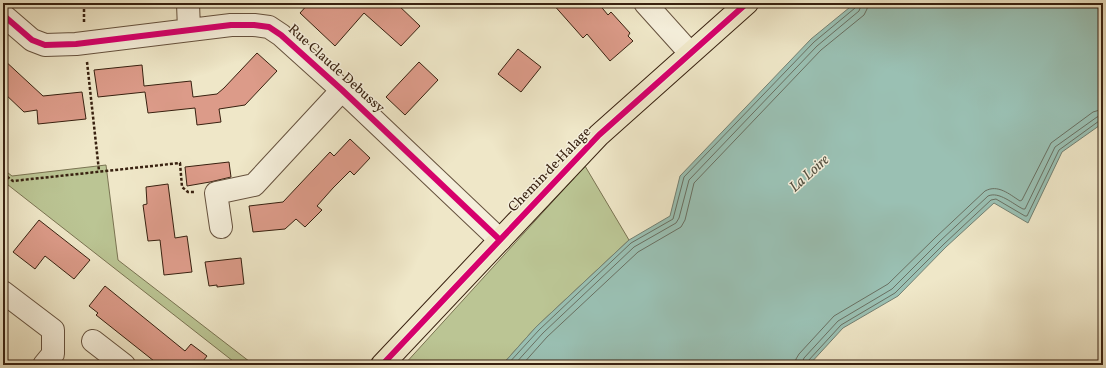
<svg xmlns="http://www.w3.org/2000/svg" width="1106" height="368" font-family="Vollkorn,serif">
<style>
.green{fill:#bbc594;stroke:#7a7352}
.water{fill:#9ac0b3;stroke:#738072}
.lines{fill:none;stroke-linecap:round;stroke-linejoin:round}
.shore{stroke:#697062;stroke-width:1}
.building{fill:#dc9b89;stroke:#382110}
.minor-casing{stroke:#66523e;stroke-width:24}
.major-casing{stroke:#382110;stroke-width:24}
.path{stroke:#382110;stroke-width:2.5;stroke-dasharray:3 2;stroke-linecap:butt}
.minor{stroke:#f5efdb;stroke-width:22}
.major{stroke:#efe7c8;stroke-width:22}
.cycleway-casing{stroke:#f5efdb;stroke-width:8}
.cycleway{stroke:#d6006c;stroke-width:6}
.labels{text-anchor:middle;dominant-baseline:central;stroke-width:3;stroke-linejoin:round;paint-order:stroke}
.street-label{font-size:14px;fill:#382110;stroke:#f5efdb}
.water-label{font-size:15px;font-style:italic;fill:#555141;stroke:#f5efdb}
</style>
<rect width="100%" height="100%" fill="#efe7c8"/>
<filter id="stains"><feTurbulence type="fractalNoise" baseFrequency=".005" numOctaves="4"/><feColorMatrix values="0 0 0 0 .2 0 0 0 0 .09 0 0 0 0 .02 0 0 0 .5 -.17"/></filter>
<radialGradient id="worn" r=".72"><stop offset=".6" stop-color="#630" stop-opacity="0"/><stop offset="1" stop-color="#630" stop-opacity=".3"/></radialGradient>
<path class="green" d="M106 165 118 260 254 365H238L3 181V169L12 176Z
M585 166 629 240 536 327 502 365H404Z"/>
<path class="water" d="M855 3H1103V123L1062 152 1028 223 994 203 946 247 898 296 843 328 809 365H502L536 327 629 240 670 216 680 176 811 39Z"/>
<g class="lines">
<path class="shore" d="M507 365 539 330 631 243 673 219 684 177 814 42 855 8 857 3
M514 365 543 333 634 247 676 223 679 218 689 180 817 46 859 11 862 3
M522 365 547 337 638 252 681 227 685 220 694 183 821 50 864 15 867 9 868 3
M795 365 796 359 799 354 834 316 888 284 936 237 985 191C998 184 1009 194 1020 201L1022 200 1051 143 1093 112 1103 109
M801 365 804 358 838 321 892 289 940 241 988 196C999 191 1013 204 1023 209H1025L1055 147 1097 117 1103 115
M807 365 808 361 841 325 895 293 944 244 991 200 996 199 1025 216H1027L1059 150 1099 121 1103 120"/>
</g>
<path class="building" d="M309 3H396L420 26 401 46 364 13 335 46 300 13Z
M552 3H598L608 15 611 12 630 33 628 36 633 41 610 61 587 34 583 38Z
M518 49 541 67 521 92 498 74Z
M257 53 277 71 245 105 219 109 221 122 197 125 195 108 148 113 145 92 98 97 94 70 142 65 144 86 191 81 193 97 217 94 224 88Z
M3 59 43 96 82 92 86 119 38 124 37 110 24 112 3 92Z
M419 62 438 80 405 115 386 97Z
M350 139 370 158 354 175 350 171 333 188 317 206 322 210 305 227 296 219 285 229 253 232 249 206 283 202 330 152 334 156Z
M229 162 231 177 210 182 187 186 185 167Z
M168 184 175 238 187 236 192 272 164 275 160 240 148 241 143 205 147 204 146 187Z
M39 220 90 260 74 279 45 256 35 269 13 252Z
M241 258 244 284 217 287V285L209 286 205 262Z
M105 286 185 351 191 344 207 356 200 365H159L96 315 98 313 89 306Z"/>
<g class="lines">
<defs>
<path id="minor" d="M188 3 189 30
M645 3 690 53
M3 15 32 40 45 45 76 44 231 25H254L269 27 281 35 342 90 500 240
M221 227 216 193 254 185 342 90
M3 292 53 330V354L44 365
M93 341 124 365"/>
<path id="major" d="M382 365 599 135 747 3"/>
</defs>
<use href="#minor" class="minor-casing"/>
<use href="#major" class="major-casing"/>
<path class="path" d="M84 22V3
M87 62 99 171
M3 174 13 181 180 163 182 187 188 192H195"/>
<use href="#minor" class="minor"/>
<use href="#major" class="major"/>
<defs>
<path id="cycleway" d="M3 15 32 40 45 45 76 44 231 25H254L269 27 281 35 342 90 500 240
M382 365 599 135 747 3"/>
</defs>
<use href="#cycleway" class="cycleway-casing"/>
<use href="#cycleway" class="cycleway"/>
</g>
<g class="labels">
<g class="street-label">
<text transform="translate(336 69) rotate(42)">Rue Claude Debussy</text>
<text transform="translate(550 170) rotate(-46)">Chemin de Halage</text>
</g>
<g class="water-label">
<text transform="translate(810 174) rotate(-42)">La Loire</text>
</g>
</g>
<rect width="1106" height="368" fill="none" stroke="#efe7c8" stroke-width="16"/>
<rect x="4" y="4" width="1098" height="360" fill="none" stroke="#382110" stroke-width="2"/>
<rect x="8" y="8" width="1090" height="352" fill="none" stroke="#382110"/>
<rect width="100%" height="100%" filter="url(#stains)"/>
<rect width="100%" height="100%" fill="url(#worn)"/>
</svg>
